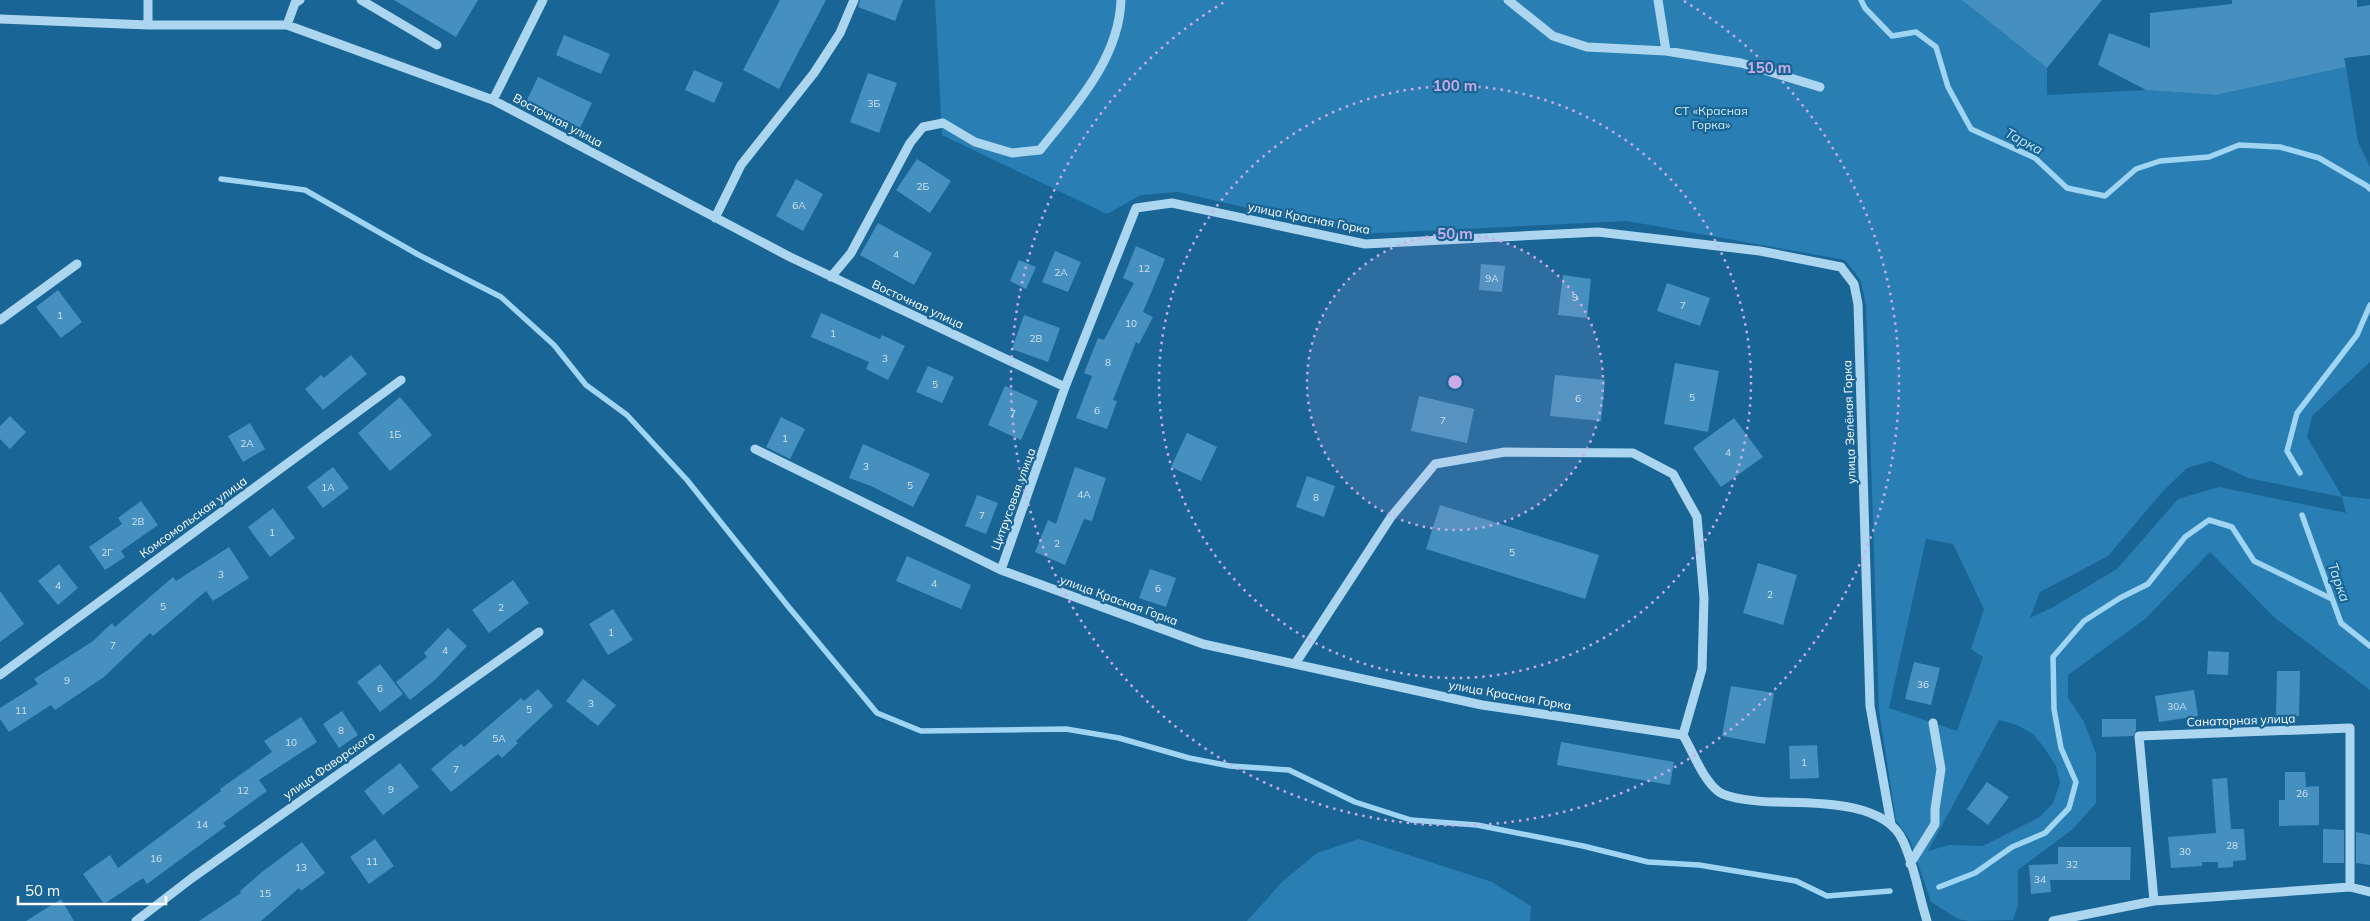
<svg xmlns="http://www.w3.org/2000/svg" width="2370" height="921" font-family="Mulish,sans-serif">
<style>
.green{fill:#297fb3;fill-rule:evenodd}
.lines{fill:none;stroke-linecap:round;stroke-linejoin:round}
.stream{stroke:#9fd4f3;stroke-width:5.5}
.building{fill:#4690bf}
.minor{stroke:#acd6f0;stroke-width:9}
.ring{fill:none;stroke:#caabe5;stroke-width:2.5;stroke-dasharray:2.5 5}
.labels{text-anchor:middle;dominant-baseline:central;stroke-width:4.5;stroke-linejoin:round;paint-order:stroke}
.number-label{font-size:10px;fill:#d1e3ef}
.park-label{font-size:12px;fill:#d3ecfb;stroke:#196596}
.street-label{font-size:12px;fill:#fff;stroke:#196596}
.water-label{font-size:14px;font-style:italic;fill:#bce2f7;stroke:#196596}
.centre{fill:#caabe5;stroke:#196596;stroke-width:2.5}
.ring-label{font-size:15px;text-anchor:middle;font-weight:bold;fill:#caabe5;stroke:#196596;stroke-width:4.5;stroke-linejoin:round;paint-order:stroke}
</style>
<rect width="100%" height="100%" fill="#196596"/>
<path class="green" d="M935 0H1968L1966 3 2047 68V95L2146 90 2216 95 2346 67 2358 142 2370 167V362L2312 416 2307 437 2342 496 2370 499V690L2275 618 2210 552 2145 619 2068 675V698L2084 722 2096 754V803L2073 829 2018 870V905L2013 920 1969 921 1958 919 1931 902 1910 840 1896 820 1879 711 1866 306 1861 281 1845 260 1627 221 1359 234 1178 192 1141 195 1107 214 942 135ZM2211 461 2248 478 2342 497 2346 513 2219 487 2178 499 2117 569 2053 607 2030 618 2040 592 2108 556 2163 491 2187 468ZM1926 539 1953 544 1984 609 1971 649 1983 657 1957 731 1889 708ZM1999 720 2017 725 2033 734 2043 746 2056 766 2060 783 2053 803 2040 817 1983 846 1949 845 1928 851Z
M1359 839 1492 882 1531 906 1530 921H1247L1282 882 1317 853Z"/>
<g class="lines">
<path class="stream" d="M1861 0 1865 8 1892 36 1916 32 1936 47 1948 87 1971 129 2035 158 2067 188 2105 196 2136 169 2160 161 2209 157 2239 145 2280 147 2319 158 2367 186 2370 189
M221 179 305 190 417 254 501 297 554 345 586 385 627 415 687 480 787 605 877 713 921 731 1066 729 1119 738 1189 758 1230 766 1289 770 1355 802 1411 820 1477 825 1583 846 1648 862 1699 865 1796 881 1827 896 1890 891
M2300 473 2287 451 2297 413 2357 335 2370 305
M2302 515 2341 623 2370 646
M1939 887 1975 873 2012 847 2045 833 2069 808 2076 782 2061 748 2054 709 2053 657 2084 621 2120 598 2148 584 2185 537 2209 520 2232 527 2254 561 2332 599"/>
</g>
<path class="building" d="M394 0H478L456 37Z
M780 0H826L779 89 743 70Z
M860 0H903L895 21 858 7Z
M1962 0H2102L2047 68Z
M2232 0H2357V7L2370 5V55L2344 58 2346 67 2216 95 2146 90 2098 65 2109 33 2150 48V13L2232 4Z
M564 35 610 54 601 74 556 55Z
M694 70 723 83 714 103 685 90Z
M868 73 897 83 879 133 850 122Z
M538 77 592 103 580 128 526 102Z
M917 159 951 181 930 213 896 190Z
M796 179 823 194 803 231 776 216Z
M878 223 932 253 914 285 860 255Z
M1136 246 1165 259 1143 312 1153 317 1139 344 1136 342 1113 400 1117 401 1107 429 1076 418 1092 376 1084 373 1098 338 1104 340 1134 283 1123 278Z
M1055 251 1081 262 1068 292 1042 282Z
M1019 260 1036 267 1026 289 1010 281Z
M1481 264 1505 266 1502 292 1479 290Z
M1563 275 1591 279 1587 318 1558 315Z
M1667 283 1710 298 1700 326 1657 311Z
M58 290 82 322 61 338 36 307Z
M821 313 880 339 882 335 905 346 888 380 866 369 869 362 811 337Z
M1024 315 1060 328 1048 362 1012 349Z
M351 355 367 374 323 410 305 389 321 375 324 378Z
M1675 363 1719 371 1708 432 1664 424Z
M928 366 954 377 942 403 916 392Z
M1555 375 1605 380 1601 421 1550 416Z
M1005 386 1038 401 1021 440 988 425Z
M1419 396 1474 409 1467 443 1411 431Z
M400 397 432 435 390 471 358 433Z
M10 416 26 432 10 449 0 439V426Z
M781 417 805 429 790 459 766 447Z
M1734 418 1763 457 1721 487 1693 448Z
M250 423 265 449 243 462 228 436Z
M1187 433 1217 447 1201 481 1171 467Z
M863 444 930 474 913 507 871 486 849 478Z
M333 467 349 488 323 508 307 487Z
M1075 467 1106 478 1092 521 1084 519 1065 565 1035 552 1048 520 1056 524Z
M1307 476 1335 486 1324 517 1296 507Z
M977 495 998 503 986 534 965 526Z
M141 501 158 525 121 551 125 557 105 570 89 547 122 524 118 518Z
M1440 505 1599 555 1585 599 1426 549Z
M273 508 295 538 270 557 248 527Z
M229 547 249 578 213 601 206 591 153 636 150 633 104 677 55 710 51 705 9 732 0 719V708L38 684 34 679 93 641 112 623 115 627 173 577 176 581Z
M907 556 971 585 961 609 896 581Z
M1758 563 1797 575 1783 625 1743 613Z
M59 564 78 588 58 605 38 581Z
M1150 569 1176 578 1166 607 1139 598Z
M513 580 529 603 489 633 472 610Z
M0 591 24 624 0 642Z
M613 609 633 640 608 655 589 624Z
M448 628 467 646 436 679 410 700 396 682 427 657 424 653Z
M2208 651 2229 652 2228 675 2207 674Z
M1914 662 1940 668 1931 705 1905 699Z
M380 664 403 694 380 712 357 682Z
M2277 671H2300L2299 716H2276Z
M583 679 616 705 598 726 566 701Z
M1731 686 1774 693 1765 744 1722 736Z
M538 689 553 706 516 741 518 743 502 758 498 754 451 792 431 769 461 744 464 747 521 698 524 701Z
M2194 690 2198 716 2159 722 2155 696Z
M342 711 358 735 339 748 323 724Z
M301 717 317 742 259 780 267 791 223 823 226 826 147 884 143 878 104 904 83 874 110 855 118 868 221 791 220 789 272 752 264 741Z
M2102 719H2136V731L2133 736 2102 737Z
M1561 742 1674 762 1670 785 1557 765Z
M1817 745 1819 778 1790 779 1789 746Z
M400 763 419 787 383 815 364 791Z
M2285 772H2305L2306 787 2319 786V825L2279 826V800H2285Z
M2227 778 2231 829H2244L2246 860 2233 861V867L2218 868V862H2202V866L2171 868 2168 837 2216 833 2212 779Z
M1987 782 2009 797 1988 825 1967 809Z
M2323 829 2344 830V863H2323Z
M2356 832 2370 835V865L2356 863Z
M375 839 394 866 369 884 350 857Z
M302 842 325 873 301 891 299 888 261 921H199L241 893 240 891 262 872Z
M2058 847H2131L2130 880H2050L2051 892 2031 894 2029 865 2058 864Z
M61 899 74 921H26Z"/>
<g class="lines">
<path class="minor" d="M148 0V25
M361 0 437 45
M1508 0 1553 36 1587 47 1666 51
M1658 0 1666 51 1741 63 1820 87
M0 19 148 25H287L493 100 790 257 1065 387
M287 25 295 3 300 0
M493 100 543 0
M715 218 741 165 814 73 840 33 854 0
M831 277 851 253 910 143 923 127 943 123 975 142 1012 153 1040 150C1075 106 1119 59 1121 0
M0 320 77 264
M755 449 1001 570 1065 387 1136 208 1172 203 1365 244 1598 232 1760 251 1841 267 1854 284 1858 304 1870 706 1891 824
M1001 570 1203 644 1482 705 1683 735C1694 754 1703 780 1719 792 1729 799 1762 802 1775 802 1812 803 1885 800 1903 841 1914 864 1919 896 1927 921
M1295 664 1391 517 1435 464 1505 452 1633 453 1673 474 1697 517 1704 598 1702 669 1683 735
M0 675 401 380
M1910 864 1935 824V809L1941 769 1933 723
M2154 901 2139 736 2350 728V887
M136 921 192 878 539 632
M2053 921 2154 901 2350 887 2370 892"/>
</g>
<circle cx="1455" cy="382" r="148" fill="#caabe5" fill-opacity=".12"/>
<g class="ring">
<circle cx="1455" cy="382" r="148"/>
<circle cx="1455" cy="382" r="296"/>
<path d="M1684 1A444 444 0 1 1 1226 1"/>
</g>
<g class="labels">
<g class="number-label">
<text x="874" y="103">3Б</text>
<text x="923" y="186">2Б</text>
<text x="799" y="205">6А</text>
<text x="896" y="254">4</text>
<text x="1144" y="268">12</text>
<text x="1061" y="272">2А</text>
<text x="1492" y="278">9А</text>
<text x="1575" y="297">9</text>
<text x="1683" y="305">7</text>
<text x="60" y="315">1</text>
<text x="1131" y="323">10</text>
<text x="833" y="333">1</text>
<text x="1036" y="338">2В</text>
<text x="885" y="358">3</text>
<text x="1108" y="362">8</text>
<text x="935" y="384">5</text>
<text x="1692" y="397">5</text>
<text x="1578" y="398">6</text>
<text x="1097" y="410">6</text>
<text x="1013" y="413">7</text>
<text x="1443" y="420">7</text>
<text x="395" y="434">1Б</text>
<text x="785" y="438">1</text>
<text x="247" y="443">2А</text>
<text x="1728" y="452">4</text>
<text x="866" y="466">3</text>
<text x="910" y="485">5</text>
<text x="328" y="487">1А</text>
<text x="1084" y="494">4А</text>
<text x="1316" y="497">8</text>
<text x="982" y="515">7</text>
<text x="138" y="521">2В</text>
<text x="272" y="532">1</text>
<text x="1057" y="543">2</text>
<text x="107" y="552">2Г</text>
<text x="1512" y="552">5</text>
<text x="221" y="574">3</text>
<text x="934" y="583">4</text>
<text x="58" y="585">4</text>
<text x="1158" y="588">6</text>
<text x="1770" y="594">2</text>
<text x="163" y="606">5</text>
<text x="501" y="607">2</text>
<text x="611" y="632">1</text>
<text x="113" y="645">7</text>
<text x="445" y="650">4</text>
<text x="67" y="680">9</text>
<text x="1923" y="684">36</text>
<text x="380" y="688">6</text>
<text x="591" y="703">3</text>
<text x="2177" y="706">30А</text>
<text x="529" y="709">5</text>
<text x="21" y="710">11</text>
<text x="341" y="730">8</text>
<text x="499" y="738">5А</text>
<text x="291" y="742">10</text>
<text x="1804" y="762">1</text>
<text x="456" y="769">7</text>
<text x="391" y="789">9</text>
<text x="243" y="790">12</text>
<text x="2302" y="793">26</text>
<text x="202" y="824">14</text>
<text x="2232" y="845">28</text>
<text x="2185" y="851">30</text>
<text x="156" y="858">16</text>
<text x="372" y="861">11</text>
<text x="2072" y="864">32</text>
<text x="301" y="867">13</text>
<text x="2040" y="879">34</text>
<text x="265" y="893">15</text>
</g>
<g class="park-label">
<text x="1711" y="110">СТ «Красная<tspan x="1711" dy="14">Горка»</tspan></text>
</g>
<g class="street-label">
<text transform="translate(558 120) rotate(28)">Восточная улица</text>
<text transform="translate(1309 218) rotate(11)">улица Красная Горка</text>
<text transform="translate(918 304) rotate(25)">Восточная улица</text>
<text transform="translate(1849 422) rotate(-92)">улица Зелёная Горка</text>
<text transform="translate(1013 499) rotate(-70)">Цитрусовая улица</text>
<text transform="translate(193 517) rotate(-36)">Комсомольская улица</text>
<text transform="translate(1119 600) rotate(20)">улица Красная Горка</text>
<text transform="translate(1510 695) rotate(10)">улица Красная Горка</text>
<text transform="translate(2241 720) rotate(-2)">Санаторная улица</text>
<text transform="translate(329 765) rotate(-35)">улица Фаворского</text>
</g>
<g class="water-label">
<text transform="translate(2024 141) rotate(28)">Тарка</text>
<text transform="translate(2339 582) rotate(70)">Тарка</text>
</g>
</g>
<circle cx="1455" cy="382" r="8" class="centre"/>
<g class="ring-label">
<text x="1769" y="73">150 m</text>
<text x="1455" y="91">100 m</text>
<text x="1455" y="239">50 m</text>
</g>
<path d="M18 896v8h148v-8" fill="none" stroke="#ffffff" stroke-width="2.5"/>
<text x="25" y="896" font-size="15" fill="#ffffff" stroke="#196596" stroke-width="4" paint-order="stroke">50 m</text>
</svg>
